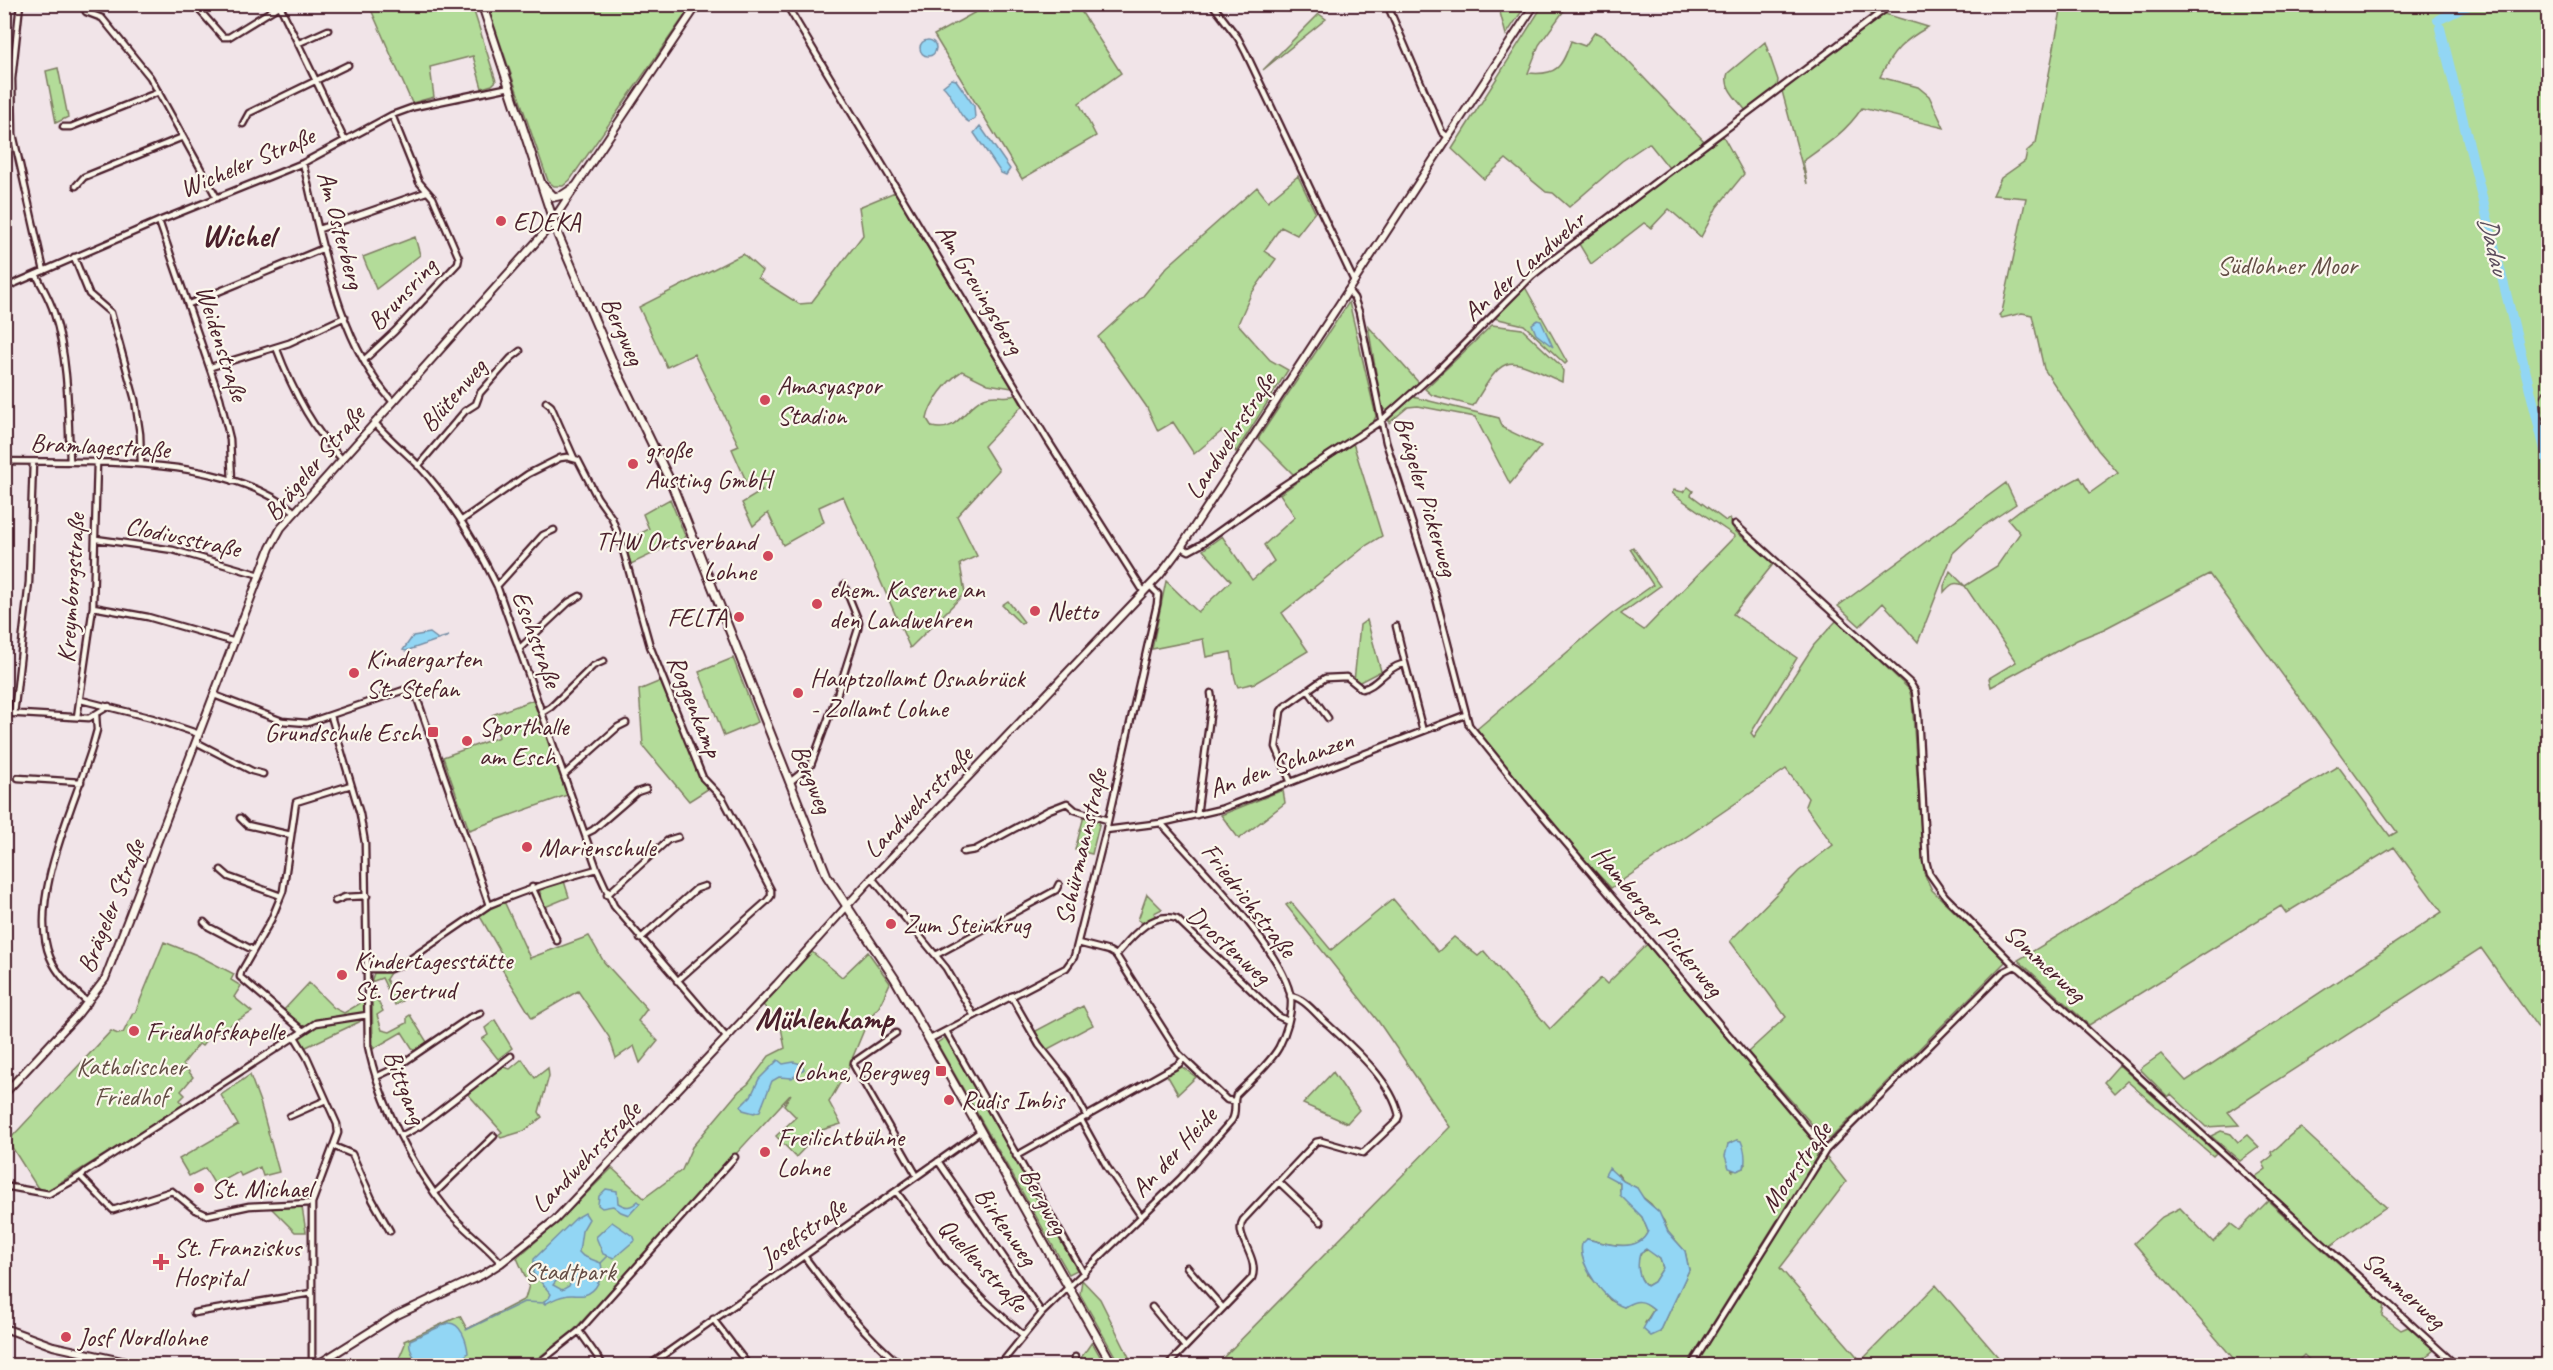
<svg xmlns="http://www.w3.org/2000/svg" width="2553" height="1370" font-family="Caveat,sans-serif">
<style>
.green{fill:#b3dc99;stroke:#7e7e62;stroke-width:1.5;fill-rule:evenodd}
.water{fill:#92d6f4;stroke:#758da4;stroke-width:1.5;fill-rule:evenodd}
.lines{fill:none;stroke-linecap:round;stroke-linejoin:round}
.stream{stroke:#758da4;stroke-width:1.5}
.river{stroke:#92d6f4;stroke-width:10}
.minor-casing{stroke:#4a1f2b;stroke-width:9}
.tertiary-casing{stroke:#4a1f2b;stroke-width:10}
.secondary-casing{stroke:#4a1f2b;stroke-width:11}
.minor{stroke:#fbf7ec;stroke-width:4.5}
.tertiary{stroke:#fbf7ec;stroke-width:6}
.secondary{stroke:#fbf7ec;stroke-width:7}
.rail{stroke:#4a1f2b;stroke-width:1.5;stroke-dasharray:9 4.5;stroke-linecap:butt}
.poi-dot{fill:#d1495b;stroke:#fbf7ec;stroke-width:2}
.labels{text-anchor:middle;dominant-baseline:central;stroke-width:4.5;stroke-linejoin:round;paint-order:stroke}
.street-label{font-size:26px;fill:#4a1f2b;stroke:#fbf7ec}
.poi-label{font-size:26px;fill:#4a1f2b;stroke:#fbf7ec;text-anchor:start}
.park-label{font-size:26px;fill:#644e46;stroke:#fbf7ec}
.water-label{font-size:27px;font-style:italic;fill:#5c4d5d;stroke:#fbf7ec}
.district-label{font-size:32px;font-weight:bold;fill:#4a1f2b;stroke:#fbf7ec}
</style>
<rect width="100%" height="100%" fill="#f1e4e8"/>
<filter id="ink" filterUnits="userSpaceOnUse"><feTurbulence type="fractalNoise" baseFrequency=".0167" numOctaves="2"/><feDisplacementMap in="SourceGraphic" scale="12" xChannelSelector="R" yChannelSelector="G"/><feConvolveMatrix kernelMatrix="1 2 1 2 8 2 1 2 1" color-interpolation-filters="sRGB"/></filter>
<g filter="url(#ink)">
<path class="green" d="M990 4 1077 5 1121 73 1079 103 1096 136 1022 179 934 35Z
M369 5H472L496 81 492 85 482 88 473 56 430 67 434 97 412 103Z
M487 5V4L692 5 570 180 563 186H554L548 181Z
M1498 5H1526L1506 35Z
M1543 5H1568L1539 45 1528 73C1557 76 1562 67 1571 41L1585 46 1595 32 1606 38 1704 141 1669 168 1649 143 1622 161 1569 207 1553 193 1546 192 1506 159 1484 179 1452 149Z
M1864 5H1889L1872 17Z
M2062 5H2548V1042L2481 948 2228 1112 2239 1125 2206 1127 2171 1094 2168 1097 2140 1069 2161 1054 2186 1081 2442 912 2394 847 2286 913 2281 906 2089 1025 2018 960 2338 766 2390 836 2397 832 2209 574 2104 629 2077 640 1991 687 1989 678 2016 662 1965 586C1954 581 1951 584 1944 592V586L1950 571 1965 586 1997 566 2020 533 2008 519 2020 510 2080 477 2090 493 2118 473 2098 450 2044 369 2032 315 2022 313 2002 318 1999 315 2002 312 2026 198 1993 195 2001 178 2025 161 2027 151 2036 143Z
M1319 14 1326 19 1263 70Z
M1885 14 1928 27C1903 41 1893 51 1880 77L1918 87 1929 96 1944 128 1862 108C1846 132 1826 145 1803 161L1807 184 1782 91Z
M1765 42 1778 80 1777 88 1746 111C1738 100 1722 87 1728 73Z
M58 68 68 117 56 123 46 71Z
M1723 136 1744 174 1717 207 1701 237 1669 209 1651 228 1644 223 1591 264 1579 244Z
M1298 176 1315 212 1297 235 1281 227 1264 251 1276 259 1251 294 1238 324 1270 360 1288 370 1236 452 1222 431 1194 454 1173 422 1158 431 1146 406 1098 337 1143 296 1167 267 1257 187 1268 201Z
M895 192 1012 388 988 384 962 371C948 380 930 402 927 419L932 427C958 434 964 407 984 398 995 393 1005 399 1016 395L1022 406 984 446 999 470 957 516 977 556 960 564 965 593 910 648 843 496 819 507 824 522 783 545 768 513 753 526 742 503 762 491 756 478 747 483 732 449 739 446 694 354 667 367 639 307 743 254 762 271 758 278 799 304 811 303 863 235 859 207Z
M415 237 420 255 376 289 363 257Z
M1525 287 1567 362 1565 364 1524 325 1494 318Z
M1349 302 1376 416 1373 423 1294 475 1258 439Z
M1492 325 1522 329 1560 365 1563 371 1562 382C1506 357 1506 350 1473 406L1432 395 1425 389Z
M1368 326 1419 383 1387 411 1382 408Z
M1413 397 1499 418 1503 428 1541 446 1510 484 1475 417 1418 406 1408 407 1389 423V417Z
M1353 443 1382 536 1367 545 1282 613 1308 651 1255 683 1238 687C1232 676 1234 664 1231 652L1206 657 1203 639 1152 649 1166 581 1198 612 1231 581 1203 550 1222 536 1252 580 1274 561 1264 545 1295 517 1280 494Z
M2006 483 2016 504 1979 529 1953 553 1918 642 1883 603 1860 626 1838 606Z
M1688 487 1693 491 1691 495 1726 521 1730 518 1734 530 1774 563 1733 614 1797 658 1751 733 1754 737 1814 645 1837 620 1909 689 1912 700 1924 873 1932 890 2006 961 1830 1139H1825L1748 1052 1786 1017 1730 941 1799 871 1833 845 1805 806 1808 798 1786 769 1611 888 1565 839 1477 729 1612 614 1653 585 1630 549 1633 547 1660 586 1621 614 1644 630 1735 536 1672 493 1674 490 1683 492Z
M670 499 686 538 631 564 624 542 649 529 643 514Z
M1008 601 1024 622 1021 624 1002 605Z
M1367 620 1381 671 1358 683 1354 681 1360 625Z
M733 658 758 722 724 736 699 672Z
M663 680 703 778 711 787 689 801 643 746 639 690Z
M533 700 567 795 469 830 443 757 499 737 492 715Z
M1283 790 1285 803 1239 839 1221 815Z
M1084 816 1100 821 1092 854 1075 850Z
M564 881 569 897 545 907 539 889Z
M1147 894 1162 909 1154 913 1156 917 1143 923 1138 920Z
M503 899 530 958 589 936 604 962 647 1009 638 1021 658 1041 640 1063 634 1046 616 1058 609 1037 578 991 532 1018 499 964 504 958 478 913Z
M1393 899 1438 952 1454 937 1478 956 1484 951 1550 1029 1601 978 1607 984 1647 944 1819 1148 1816 1158 1687 1365 1215 1366 1450 1127 1378 1021 1286 905 1291 902 1331 950ZM1737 1140 1745 1165 1744 1168 1732 1171 1728 1144ZM1618 1174 1623 1181 1637 1188 1640 1195 1651 1204 1664 1221 1668 1232 1685 1251 1689 1270 1660 1332 1645 1323 1654 1309 1643 1301 1636 1300 1624 1307 1610 1300 1590 1276 1587 1239C1606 1243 1639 1255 1648 1231L1642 1217 1620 1191V1184L1612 1177Z
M164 942 197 955 234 974 231 980 241 986 234 997 252 1012 210 1037 202 1046 199 1044 183 1064 193 1077 181 1091 185 1095 180 1100 184 1105 48 1190H39L8 1141 111 1031 118 1034 123 1033 133 1013H135Z
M812 952 842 977 868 952 890 983 879 1007 869 1018 847 1071 829 1102 841 1124 822 1130 796 1157 776 1136 796 1117 784 1105 791 1094 574 1330 529 1365 396 1366 405 1344 404 1341 460 1316 467 1329 525 1299 529 1285 517 1258 558 1222 612 1168 644 1198 682 1170 692 1147 739 1091 748 1084 769 1056 785 1048 780 1022 763 1005Z
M374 973H390L386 979 397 1000 401 998 402 1001 395 1005 382 978 371 982Z
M309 983 334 1008 344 1013 359 1004 360 998H367V1015L359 1022 304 1048 295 1037 303 1032 282 1012Z
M375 988 376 990 373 992 383 1011 377 1015 382 1030 390 1032 407 1023V1017L410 1015 427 1042 414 1051 402 1032 373 1049 372 989Z
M1083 1006 1093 1025 1046 1050 1034 1032Z
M495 1020 512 1048 498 1059 482 1039 488 1035 485 1028Z
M946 1037 1077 1270 1069 1274 937 1043Z
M522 1059 535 1078 548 1068 549 1076 539 1112 542 1117 524 1131 501 1138 498 1135 502 1132 467 1093 500 1066 510 1069Z
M2119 1065 2216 1153 2213 1156 2127 1081 2114 1093 2104 1082Z
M1182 1067 1196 1077 1178 1094 1167 1075Z
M1333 1072 1359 1110 1347 1123 1303 1104Z
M250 1075 260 1102 279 1172 263 1176 260 1167 241 1176 239 1172 215 1185 205 1168 189 1176 179 1159 238 1125 221 1095Z
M2301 1128 2386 1207 2330 1246 2255 1177 2266 1169 2263 1163 2272 1156 2271 1152C2283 1145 2288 1134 2301 1128Z
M2221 1131 2231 1134 2238 1142 2247 1135 2259 1147 2240 1161 2211 1136Z
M1827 1158 1846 1182 1780 1268 1861 1361 1936 1285 2005 1365H1695L1821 1162Z
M2268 1201 2384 1305 2382 1316 2401 1330 2408 1327 2434 1350 2415 1365H2315L2304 1355 2294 1365H2239L2134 1243 2162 1217 2180 1208 2213 1242 2231 1224 2239 1230Z
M302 1207 306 1232H295L271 1208Z
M1649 1250 1660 1259 1663 1268 1654 1282 1647 1286C1637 1277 1635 1261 1642 1251Z
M1082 1280 1100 1299 1133 1365H1120L1080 1294Z
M1092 1342 1105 1365H1076Z"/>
<path class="water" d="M920 48a8 8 0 1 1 16 0a8 8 0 1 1-16 0Z
M952 79 956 80 974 106 975 118 969 122C958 117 954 95 943 86Z
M980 126 1010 169 1006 175 1001 173 974 133Z
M1538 320 1541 321 1553 347 1536 334 1532 324Z
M430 633 438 639 449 636 406 651 403 650 413 636Z
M778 1060 783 1064 794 1062 801 1064 804 1069 792 1078 779 1077 772 1081 760 1111 754 1113 743 1110 741 1106 751 1096 759 1079Z
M1737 1140 1741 1141C1745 1150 1746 1159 1744 1168L1737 1171 1729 1168 1725 1156 1728 1144Z
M1609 1168 1623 1181 1637 1188 1644 1199 1659 1212 1668 1232 1685 1251 1689 1270 1660 1332 1651 1336 1643 1329 1654 1309C1643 1299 1636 1300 1624 1307 1606 1302 1577 1264 1582 1244L1587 1239C1606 1244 1639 1254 1648 1231L1642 1217 1620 1195V1183L1605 1175ZM1646 1249 1660 1259 1663 1268 1654 1282 1647 1286C1637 1278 1637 1264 1640 1253Z
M606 1189 617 1191 618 1203C626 1208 631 1208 638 1201L640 1203 629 1215 621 1212 613 1206 602 1208 598 1205 599 1196Z
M585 1213 589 1219 582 1231 579 1252 583 1256 601 1263C604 1275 597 1292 584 1295 577 1296 570 1294 564 1296 557 1297 551 1301 545 1304L544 1301 549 1298 551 1294 533 1273 534 1259 576 1218ZM565 1276 571 1281 569 1286 562 1290 553 1285 556 1281Z
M612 1222 634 1237 635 1240 614 1258 603 1254 596 1237Z
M448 1323C461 1322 467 1342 468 1353L457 1365H421C415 1359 408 1349 410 1340Z
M60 1356 103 1361 108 1365 65 1359 47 1365 52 1360Z"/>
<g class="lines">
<path class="stream" d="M601 1263 608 1256
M466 1330 524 1302 545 1303"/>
<path class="river" d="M2438 20 2471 4
M2440 28 2548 462"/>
<defs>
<path id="minor" d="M20 4 12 79 13 134 44 271
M83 4 86 12 102 18 150 77 217 198
M194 4 223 37H229L279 6
M279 4 345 141
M786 4 1047 439 1144 592
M1212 4 1238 38 1246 53 1354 281
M1387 4 1442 132 1448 137
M299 43 328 30
M243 124 249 113 348 65
M63 127H71L159 92
M303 163C322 241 337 340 392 401
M76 186 84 177 183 137
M159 221 220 398 230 439 232 481
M319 229 426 192
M74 257 89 294 111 313 135 400 140 434 141 463
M36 274C42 287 50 299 54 313 69 360 68 412 70 462
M4 288 159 221 303 163 392 115 414 107 510 87
M1348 290 1354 298 1359 312 1386 442 1435 594 1469 725 1527 797 1826 1150
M189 304 324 248
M276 347C291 387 311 428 341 458
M364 360 395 331 458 263 459 258 433 198 419 182 392 115
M211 367 289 343 345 317
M546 402 551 406 574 458
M375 423C388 438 404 451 418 465 452 501 476 542 497 586L597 869 614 906 727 1038
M4 461C93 463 220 454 294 511
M418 466 465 411 476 404 480 393 511 358 520 351
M462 520 528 474 560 458 567 457 578 460 597 497 612 518 621 543 650 646 703 778 723 799 771 890V896L767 901 677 981
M1735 524 1910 683 1915 691 1918 715 1926 861 1929 873 1945 896 2015 966 2020 969 2457 1366
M96 539 173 550 260 575
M1181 547 1189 551 1200 545 1281 487 1381 421 1439 369 1532 276 1556 257 1892 4
M497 586 543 535 554 530
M93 607 148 617 235 642
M1396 626 1405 663
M520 648 569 602 580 596
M1308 690 1328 718
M214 695 282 721 307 723 404 690 412 691 417 698 489 905
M81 700 152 718 199 734
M543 712 551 707 593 666 604 661
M4 713 89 718 109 706
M14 714 29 582 33 462
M331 716 360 814 365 843 368 1046C379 1101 412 1167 448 1211 464 1230 485 1244 501 1263
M77 717 93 607 97 462
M196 742 252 771 263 774
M565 774 618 727 626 723
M18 778 81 782
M790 782 811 765 838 692 858 629 859 622 844 585
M1291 783 1276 747 1281 711 1284 707 1325 678 1347 677 1362 689C1378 686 1383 669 1405 663L1423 731
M1197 815 1212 701 1211 693
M240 818 247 825 291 835
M1106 830 1161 823 1221 809 1465 715
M585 834 593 830 637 792 646 789
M963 852 975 850 1049 810 1067 803 1075 810 1107 820
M221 870 229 877 281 896
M872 878 946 968 974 1016
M532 887 557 941
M607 895 668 840 678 837
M335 901 345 897 367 896
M204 922 209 927 253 950
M640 939 696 889 705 886
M1078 943 1109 951 1116 955 1179 1054 1227 1100 1234 1101
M936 955 1056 890 1059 884
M1116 955C1130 939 1152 910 1177 919L1278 1016 1288 1021
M368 969H390L403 964 489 905C525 890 560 879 597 869
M1011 996 1039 1045 1067 1080 1087 1117
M88 1003C73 989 58 976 50 957 27 902 75 803 92 748L97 730 96 715
M303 1031 246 982 240 977 241 972 271 920 283 891 296 802 351 785
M946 1031 1084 1274
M896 1033 854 1062V1066L917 1176
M295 1037 307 1057 337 1124 338 1133 312 1203V1366
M930 1039 1066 968 1074 957 1106 830 1157 604 1158 594 1150 586
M376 1077 397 1067 469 1018 481 1013
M290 1116 326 1100
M1081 1120 1107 1167 1141 1216
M401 1136 420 1126 511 1056
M333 1146 352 1154 372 1199 390 1231
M1016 1156 1179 1064 1183 1059
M938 1161 1042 1313
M81 1177 113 1210 172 1191 194 1209 207 1215 249 1206 312 1203
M1279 1182 1321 1222
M4 1186 49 1194C58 1188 79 1179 85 1172L316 1023 367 1015
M896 1191 947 1262 984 1300 1023 1335
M435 1193 494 1136
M804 1256C833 1295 864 1335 902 1366
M1187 1267 1223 1308
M1152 1307 1185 1347
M194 1313 311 1293
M713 1319 749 1366
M579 1331 604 1366
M535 1366 579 1331 735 1157
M648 1366 981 1131
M999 1366 1042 1313 1181 1178 1232 1120C1237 1111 1233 1104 1236 1095 1250 1080 1269 1065 1279 1047 1286 1033 1292 1014 1291 999 1285 951 1194 861 1161 823
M1073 1366 1075 1357
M1167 1366 1252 1278C1260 1257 1233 1236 1243 1220L1316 1142 1321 1141 1363 1153 1397 1121 1399 1116C1392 1080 1349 1044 1324 1021 1315 1013 1303 997 1290 996
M1691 1366 1826 1150 2003 972 2015 966"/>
<path id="tertiary" d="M4 1094 79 1013 105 979 270 548 281 528 545 232 698 4
M4 1328 53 1346 144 1366
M315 1366 395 1316 482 1275 501 1263 555 1220 777 984 872 878 1160 575 1181 547 1535 4"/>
<path id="secondary" d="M482 4 558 235 613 363 672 485 827 876 895 979 1113 1366
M543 186 554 197 563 195 575 187"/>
</defs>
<use href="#minor" class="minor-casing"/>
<use href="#tertiary" class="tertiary-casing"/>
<use href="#secondary" class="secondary-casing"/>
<use href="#minor" class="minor"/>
<use href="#tertiary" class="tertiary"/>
<use href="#secondary" class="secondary"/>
<path class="rail" d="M2544 425C2540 410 2536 398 2548 386"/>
</g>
</g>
<g class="poi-dot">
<circle cx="501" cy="221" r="6"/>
<circle cx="765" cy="400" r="6"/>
<circle cx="633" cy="464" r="6"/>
<circle cx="768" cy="556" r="6"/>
<circle cx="817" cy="604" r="6"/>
<circle cx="1035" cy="611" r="6"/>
<circle cx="739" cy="617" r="6"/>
<circle cx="354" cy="673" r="6"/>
<circle cx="798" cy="693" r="6"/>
<rect x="427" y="726" width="12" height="12" rx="3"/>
<circle cx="467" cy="741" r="6"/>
<circle cx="527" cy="847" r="6"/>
<circle cx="891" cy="924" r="6"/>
<circle cx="342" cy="975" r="6"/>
<circle cx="134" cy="1031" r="6"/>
<rect x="935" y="1065" width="12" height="12" rx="3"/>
<circle cx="949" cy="1100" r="6"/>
<circle cx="765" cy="1152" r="6"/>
<circle cx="199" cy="1188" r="6"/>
<path d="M158 1253h6v6h6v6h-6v6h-6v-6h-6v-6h6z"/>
<circle cx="66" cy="1337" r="6"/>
</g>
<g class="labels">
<g class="street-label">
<text transform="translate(247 162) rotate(-23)">Wicheler Straße</text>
<text transform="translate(341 230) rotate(75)">Am Osterberg</text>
<text transform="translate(1524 266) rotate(-41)">An der Landwehr</text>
<text transform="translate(980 289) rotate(59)">Am Grevingsberg</text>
<text transform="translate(402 294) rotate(-47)">Brunsring</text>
<text transform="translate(623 331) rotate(66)">Bergweg</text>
<text transform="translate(222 343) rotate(72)">Weidenstraße</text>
<text transform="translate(453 395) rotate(-49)">Blütenweg</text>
<text transform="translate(1230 436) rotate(-57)">Landwehrstraße</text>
<text transform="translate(100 446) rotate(3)">Bramlagestraße</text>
<text transform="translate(314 463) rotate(-50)">Brägeler Straße</text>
<text transform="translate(1426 496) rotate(73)">Brägeler Pickerweg</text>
<text transform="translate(183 537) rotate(12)">Clodiusstraße</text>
<text transform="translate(71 588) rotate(-86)">Kreymborgstraße</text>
<text transform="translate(537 639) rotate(70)">Eschstraße</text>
<text transform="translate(695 706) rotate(68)">Roggenkamp</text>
<text transform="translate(1281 764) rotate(-20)">An den Schanzen</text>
<text transform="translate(812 779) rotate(68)">Bergweg</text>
<text transform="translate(918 802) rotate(-46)">Landwehrstraße</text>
<text transform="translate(1081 847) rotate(-77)">Schürmannstraße</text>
<text transform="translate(1249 900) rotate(52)">Friedrichstraße</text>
<text transform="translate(111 906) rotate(-68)">Brägeler Straße</text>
<text transform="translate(1658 921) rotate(50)">Hamberger Pickerweg</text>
<text transform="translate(1229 945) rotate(42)">Drostenweg</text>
<text transform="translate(2045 963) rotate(43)">Sommerweg</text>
<text transform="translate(405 1087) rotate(69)">Bittgang</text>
<text transform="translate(1174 1152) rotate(-47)">An der Heide</text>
<text transform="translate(586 1157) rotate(-46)">Landwehrstraße</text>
<text transform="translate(1796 1167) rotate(-55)">Moorstraße</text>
<text transform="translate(1044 1201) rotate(61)">Bergweg</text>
<text transform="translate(1006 1226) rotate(55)">Birkenweg</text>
<text transform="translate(803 1232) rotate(-35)">Josefstraße</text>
<text transform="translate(983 1265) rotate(47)">Quellenstraße</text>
<text transform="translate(2404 1290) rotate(42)">Sommerweg</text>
</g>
<g class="poi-label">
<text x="513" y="221">EDEKA</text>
<text x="777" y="385">Amasyaspor<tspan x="777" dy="30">Stadion</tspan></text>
<text x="645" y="449">große<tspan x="645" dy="30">Austing GmbH</tspan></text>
<text x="756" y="541" text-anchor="end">THW Ortsverband<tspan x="756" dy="30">Lohne</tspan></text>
<text x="829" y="589">ehem. Kaserne an<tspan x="829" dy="30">den Landwehren</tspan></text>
<text x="1047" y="611">Netto</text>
<text x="727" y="617" text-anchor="end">FELTA</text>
<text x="366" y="658">Kindergarten<tspan x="366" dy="30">St. Stefan</tspan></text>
<text x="810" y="678">Hauptzollamt Osnabrück<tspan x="810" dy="30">- Zollamt Lohne</tspan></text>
<text x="479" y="726">Sporthalle<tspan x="479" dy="30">am Esch</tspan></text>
<text x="421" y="732" text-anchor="end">Grundschule Esch</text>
<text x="539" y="847">Marienschule</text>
<text x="903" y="924">Zum Steinkrug</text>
<text x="354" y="960">Kindertagesstätte<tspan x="354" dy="30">St. Gertrud</tspan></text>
<text x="146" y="1031">Friedhofskapelle</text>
<text x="929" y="1071" text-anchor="end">Lohne, Bergweg</text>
<text x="961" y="1100">Rudis Imbis</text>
<text x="777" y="1137">Freilichtbühne<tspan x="777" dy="30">Lohne</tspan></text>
<text x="211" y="1188">St. Michael</text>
<text x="174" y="1247">St. Franziskus<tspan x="174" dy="30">Hospital</tspan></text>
<text x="78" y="1337">Josf Nordlohne</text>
</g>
<g class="park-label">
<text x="2287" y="265">Südlohner Moor</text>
<text x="131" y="1066">Katholischer<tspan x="131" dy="30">Friedhof</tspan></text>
<text x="570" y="1271">Stadtpark</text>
</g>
<g class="water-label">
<text transform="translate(2494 245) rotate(76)">Dadau</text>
</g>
<g class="district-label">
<text x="238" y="235">Wichel</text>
<text x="824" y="1018">Mühlenkamp</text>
</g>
</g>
<rect width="2553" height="1370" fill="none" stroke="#fbf7ec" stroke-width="24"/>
<rect x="12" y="12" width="2529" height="1346" fill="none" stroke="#4a1f2b" stroke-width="2" filter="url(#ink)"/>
</svg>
